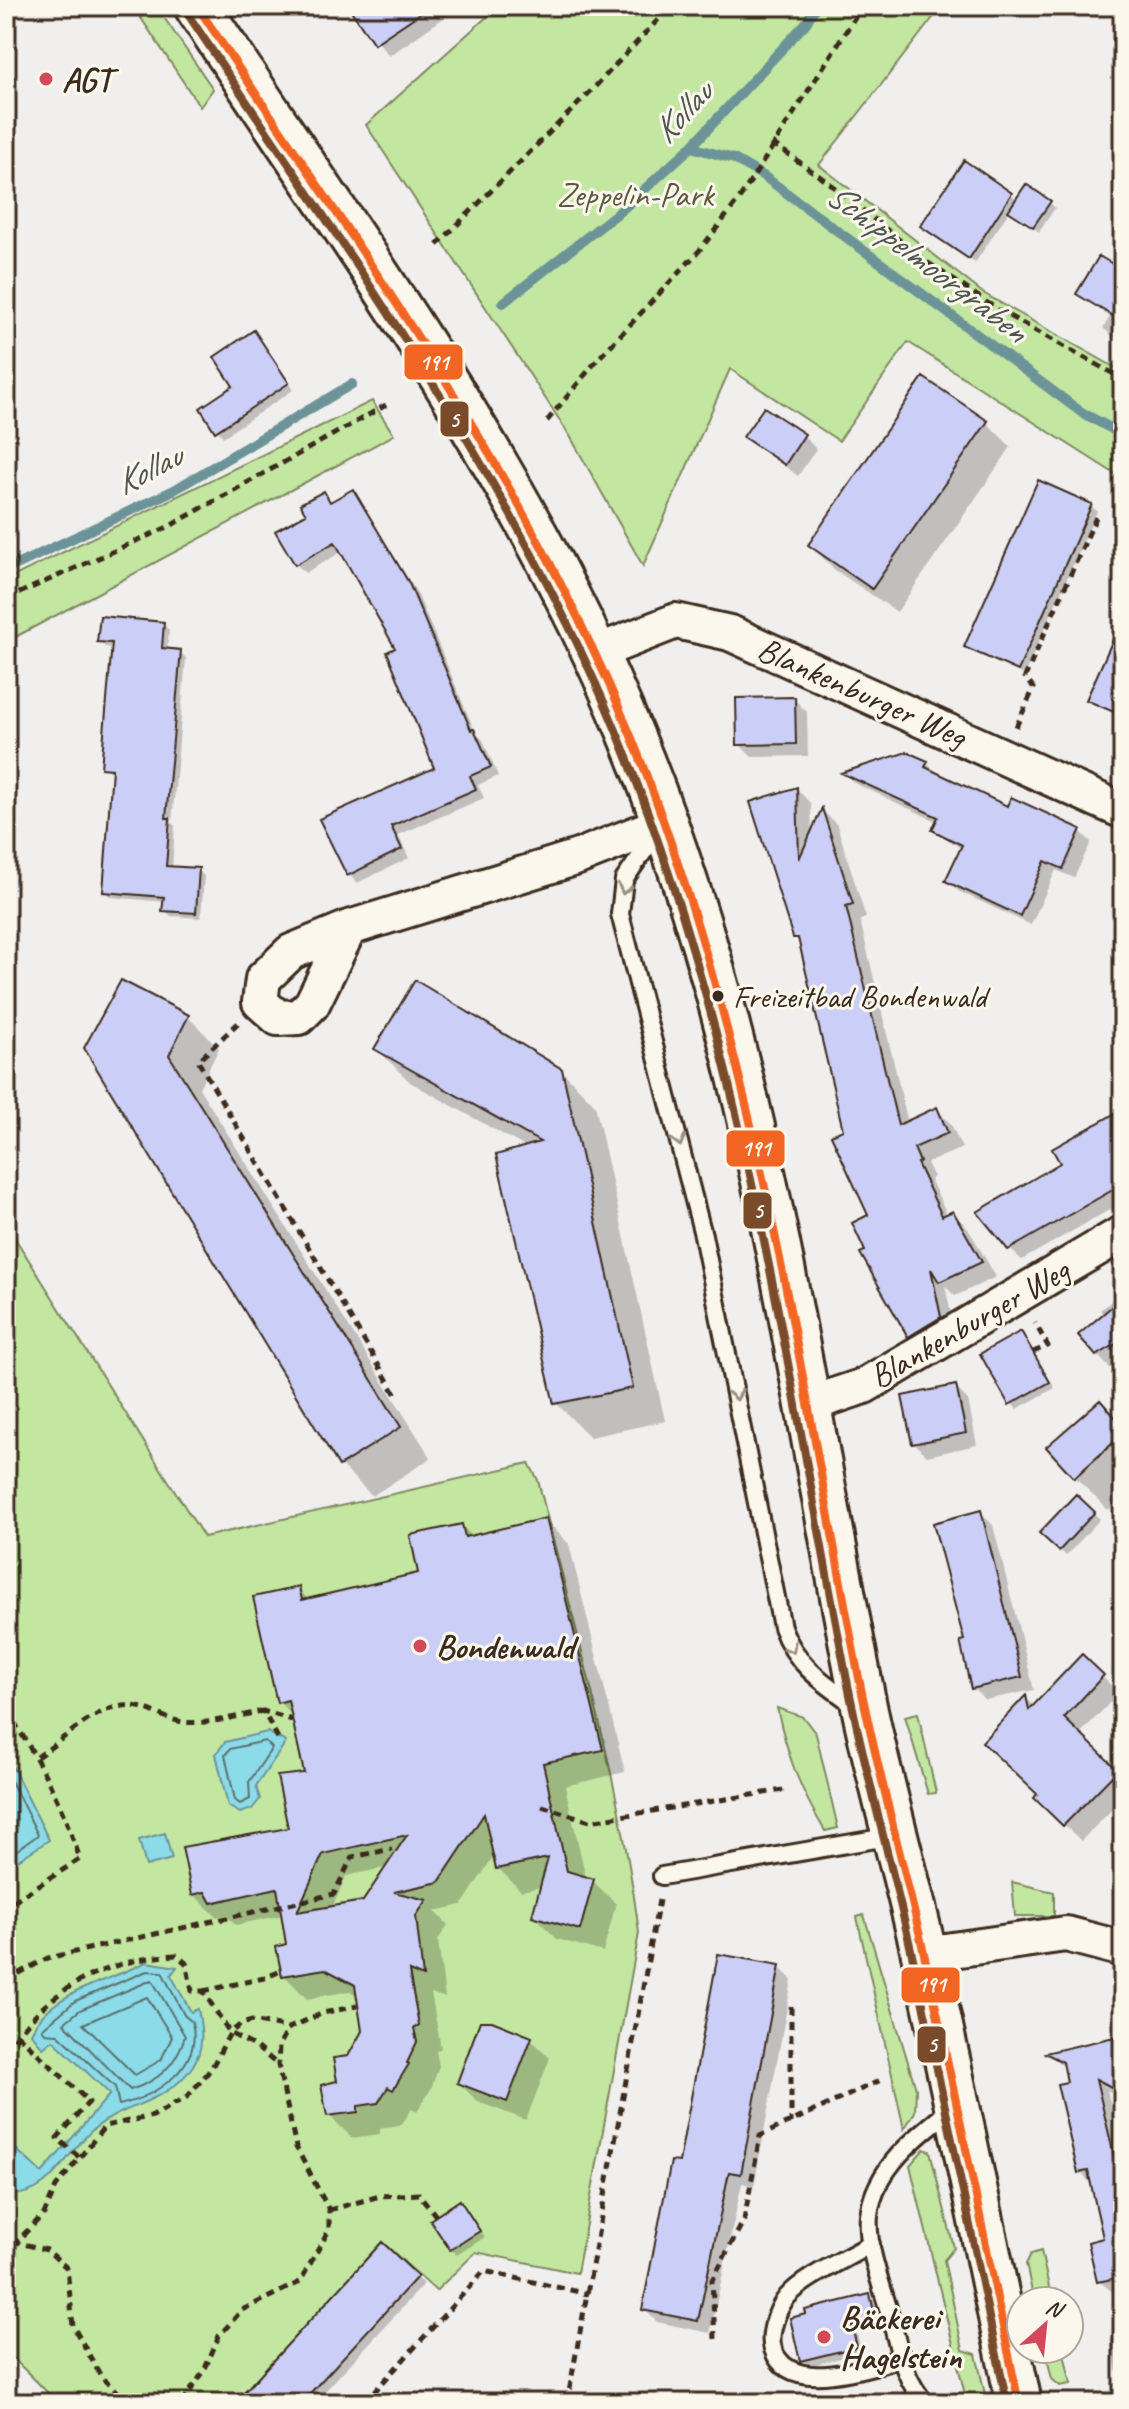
<svg xmlns="http://www.w3.org/2000/svg" width="1129" height="2409" font-family="Caveat,sans-serif">
<style>
.green{fill:#c3e7a1;stroke:#7f8860;stroke-width:2}
.water{fill:#8cdbe9;stroke:#6c9498;stroke-width:2}
.shadow{fill:#0003;fill-rule:evenodd}
.lines{fill:none;stroke-linecap:round;stroke-linejoin:round}
.shore{stroke:#5b716f;stroke-width:2}
.stream{stroke:#6c9498;stroke-width:10}
.building{fill:#cbcef7;stroke:#3b2a1e;stroke-width:2;fill-rule:evenodd}
.service-casing{stroke:#3b2a1e;stroke-width:22}
.minor-casing{stroke:#3b2a1e;stroke-width:40}
.primary-casing{stroke:#3b2a1e;stroke-width:50}
.path{stroke:#3b2a1e;stroke-width:5;stroke-dasharray:8 6;stroke-linecap:butt}
.service{stroke:#fbf7ec;stroke-width:16}
.minor{stroke:#fbf7ec;stroke-width:34}
.primary{stroke:#fbf7ec;stroke-width:44}
.bus-1-casing{stroke:#fbf7ec;stroke-width:14}
.bus-2-casing{stroke:#fbf7ec;stroke-width:14}
.bus-1{stroke:#f26522;stroke-width:8}
.bus-2{stroke:#7a4b2a;stroke-width:8}
.oneway{stroke:#9b9085}
.poi-dot{fill:#d1495b;stroke:#fbf7ec;stroke-width:3}
.bus-dot{fill:#3b2a1e;stroke:#fbf7ec;stroke-width:3}
.labels{text-anchor:middle;dominant-baseline:central;stroke-width:6;stroke-linejoin:round;paint-order:stroke}
.bus-label{font-size:32px;fill:#3b2a1e;stroke:#fbf7ec;text-anchor:start}
.poi-label{font-size:34px;font-weight:bold;fill:#3b2a1e;stroke:#fbf7ec;text-anchor:start}
.park-label{font-size:34px;fill:#5d593f;stroke:#fbf7ec}
.street-label{font-size:34px;fill:#3b2a1e;stroke:#fbf7ec}
.water-label{font-size:36px;font-style:italic;fill:#4f5651;stroke:#fbf7ec}
.line-badge{stroke:#fbf7ec;stroke-width:3}
.badge-label{font-size:22px;text-anchor:middle;font-weight:bold;fill:#fff}
</style>
<rect width="100%" height="100%" fill="#f1efee"/>
<filter id="ink" filterUnits="userSpaceOnUse"><feTurbulence type="fractalNoise" baseFrequency=".0125" numOctaves="2"/><feDisplacementMap in="SourceGraphic" scale="16" xChannelSelector="R" yChannelSelector="G"/><feConvolveMatrix kernelMatrix="1 2 1 2 8 2 1 2 1" color-interpolation-filters="sRGB"/></filter>
<g filter="url(#ink)">
<path class="green" d="M133 6H156L213 89 200 107Z
M499 6H942L819 165 983 293 1123 372V479L908 342 839 441 730 369 643 566 570 436 366 125Z
M372 401 394 435 6 642V580Z
M6 1224 204 1537 529 1463 538 1480C575 1630 620 1780 639 1933L577 2273 476 2252 436 2291 382 2242 234 2403H58L6 2351Z
M777 1708 803 1717 816 1734 838 1828 825 1831C799 1788 788 1757 777 1708Z
M918 1713 936 1793 928 1794 905 1716Z
M1012 1882 1054 1892V1916H1015Z
M864 1915 916 2089 915 2112 904 2129 857 1917Z
M924 2149 930 2151 954 2248 944 2260 963 2350 976 2354 987 2403H967L910 2165Z
M1041 2251 1052 2301H1034L1026 2264 1031 2254Z
M1045 2349H1063L1071 2384 1060 2386 1052 2379Z"/>
<path class="water" d="M267 1732 286 1742 256 1786 260 1799 252 1809 240 1813 228 1806 216 1754 225 1742Z
M6 1754 49 1840 6 1868Z
M165 1833 172 1859 146 1866 139 1840Z
M146 1962 177 1967 171 1975 191 2012 198 2009C202 2029 205 2048 192 2067 168 2103 126 2103 95 2128 66 2151 50 2200 6 2194V2140L42 2173 110 2094 53 2040 43 2048 31 2033C50 1991 108 1982 146 1962Z"/>
<path class="shadow" d="M351 6H452L455 10 389 56Z
M1011 194 1017 200 1049 202 1055 208 1039 232 1010 210 975 263 928 231Z
M1123 259V345L1103 328 1110 317 1079 294 1117 269Z
M260 339 293 390 223 437 202 409 236 386Z
M986 422 1011 447 897 612 835 570 810 545Z
M804 436 816 449 798 476 746 437Z
M353 491 417 593 475 732 483 740 498 776 478 785 484 798 398 835 409 858 357 883 349 875 437 769 398 649 343 551 305 573 296 564 308 514 324 493 333 503Z
M1091 506 1097 511 1024 675 972 652 966 646Z
M1123 622V718L1089 699Z
M163 624 169 630 167 651 180 652 186 658 172 823 175 826 172 868 198 870 204 876 201 918 171 916 165 910V902L111 897 105 891 114 774 103 767 113 648 105 647 100 641Z
M794 699 807 712 808 756 752 757 739 744Z
M927 763 938 774 1008 808 1080 831 1091 842 1074 878 1056 870 1031 925 958 891 948 880 962 849 934 830 938 822 854 783 845 774Z
M797 789 811 804 812 835 823 811 837 825 866 918 860 920 908 1123 936 1109 951 1124 962 1148 927 1163 934 1177 930 1179 948 1216 953 1213 968 1228 996 1277 955 1296 945 1286 955 1332 924 1350 909 1336 868 1252 871 1216 846 1131 801 943 795 937Z
M188 1017 219 1048 199 1088 431 1458 372 1496 341 1465 87 1048Z
M377 1049 561 1070 595 1105 665 1421 590 1437 556 1403 527 1148 410 1082Z
M1123 1111V1202L1022 1260 1010 1249Z
M1123 1292V1360L1110 1368 1097 1355 1104 1315 1100 1310Z
M1021 1333 1055 1388 1017 1409 1011 1403Z
M955 1387 968 1400 977 1445 927 1456 914 1443Z
M1100 1403 1123 1426V1497L1108 1510 1075 1477Z
M1076 1497 1100 1519 1066 1556 1042 1533Z
M981 1513 993 1525 1034 1690 985 1700 973 1688 966 1641Z
M546 1520 569 1544 625 1772 565 1786 586 1878 593 1881 616 1904 603 1952 557 1939 534 1916 542 1887 521 1891 498 1868 495 1854 462 1905 435 1911 448 1925 438 1940 445 1998 431 1993 441 2048 436 2051 439 2066 431 2089 417 2112 412 2109 401 2125 380 2129V2134L352 2138 329 2115 349 2058 364 2032 358 1996 350 1991 307 1999 284 1975 289 1945 283 1915 236 1925 226 1915 217 1917 193 1894 291 1830 307 1775 293 1716 279 1702 298 1589 309 1600 421 1575 462 1526 473 1537ZM388 1867 364 1903 332 1908 346 1876Z
M1082 1657 1119 1693 1079 1735 1123 1778V1798L1081 1841 1037 1798 1040 1795 1026 1698 1035 1707Z
M779 1967 792 1980 754 2186 742 2183 710 2333 657 2322 644 2309 681 2165Z
M483 2020 531 2039 550 2058 526 2120 478 2102 459 2083Z
M1123 2037V2098L1107 2090 1123 2156V2331L1115 2294 1099 2281 1105 2240 1093 2186 1080 2172 1066 2069 1049 2054Z
M460 2203 485 2237 457 2255 451 2249Z
M382 2245 424 2284 314 2403H236Z
M869 2296 875 2302 881 2325 856 2331 862 2353 807 2366 802 2360Z
M1123 2337V2377L1116 2370 1110 2339Z"/>
<g class="lines">
<path class="shore" d="M265 1741 272 1748 249 1782 250 1799 240 1804 235 1800 225 1755 230 1749Z
M6 1771 38 1835 6 1858
M147 1971 162 1972 184 2015 192 2022C203 2066 157 2096 119 2105L115 2087 58 2034 45 2033 42 2029 75 2001Z
M152 1980 185 2036C176 2065 159 2081 130 2090L64 2023 80 2010Z
M147 1997 172 2037 161 2060 135 2075 83 2024Z"/>
<path class="stream" d="M691 147 734 159 765 177 1081 412 1123 435
M503 303 624 208 691 147 806 23 816 6
M6 570 174 490 352 384"/>
</g>
<path class="building" d="M348 6H431L374 44Z
M964 160 1012 193 969 259 920 226Z
M1026 184 1051 201 1033 227 1008 211Z
M1099 256 1123 270V322L1076 294Z
M254 330 289 383 215 432 200 408 233 386 214 357Z
M923 377 988 421 872 589 808 545Z
M764 407 805 434 785 465 743 437Z
M1038 480 1092 504 1018 671 964 647Z
M353 489 409 583 471 730 474 729 491 767 470 776 476 789 391 826 402 849 347 876 319 819 434 768 387 652 395 648 335 542 295 565 275 531 306 514 300 504 324 491 330 502Z
M100 616 164 622 162 648 181 650 166 818H170L166 866 199 868 196 913 162 911 164 897 103 892 112 769 101 768 112 643 97 642Z
M1123 617V716L1086 700Z
M795 697 796 744 737 745 736 698Z
M907 752 928 761 925 767 1007 806 1011 797 1081 829 1063 869 1045 861 1020 916 945 881 962 845 932 830 938 817 841 773Z
M797 787 799 859 822 808 853 904 846 906 898 1125 937 1107 948 1133 914 1148 920 1162 917 1163 942 1216 953 1211 982 1262 939 1282 931 1269 941 1317 908 1337 860 1253 865 1251 852 1223 868 1215 831 1135 843 1130 798 938H793L750 802Z
M121 980 189 1015 169 1055 401 1427 339 1466 84 1048Z
M415 980 562 1069 633 1388 554 1404 496 1155 540 1142 374 1049Z
M1123 1109V1184L1008 1250 977 1212 1060 1163 1052 1149Z
M1123 1297V1340L1096 1356 1078 1335Z
M1021 1331 1050 1382 1009 1405 980 1354Z
M956 1385 966 1433 912 1444 902 1396Z
M1100 1400 1123 1426V1434L1074 1478 1046 1447Z
M1076 1494 1095 1512 1059 1551 1039 1533Z
M981 1510 1022 1677 971 1689 960 1641 964 1640 933 1523Z
M546 1518 603 1750 543 1763 567 1871 594 1879 580 1930 532 1916 548 1858 496 1869 484 1814 439 1882 394 1892 427 1900 416 1916 423 1977 409 1971 419 2025 414 2028 417 2042 407 2063 409 2064 393 2090 388 2087 378 2103 358 2106V2112L327 2116 321 2085 337 2081 333 2058 348 2056 362 2031 355 1985 325 1969 282 1976 276 1947 286 1944 277 1888 211 1903 205 1892 192 1895 182 1847 288 1828 277 1776 304 1773 288 1700 277 1703 253 1597 299 1587 302 1600 418 1573 410 1535 462 1524 465 1537ZM407 1835 363 1901 297 1912 323 1854Z
M1082 1654 1104 1675 1064 1718 1118 1770 1063 1826 1034 1798 1037 1794 982 1742 1026 1695 1029 1710Z
M718 1954 780 1965 741 2174 729 2172 698 2321 642 2310 671 2161 679 2162Z
M480 2021H492L532 2037 507 2102 457 2083Z
M1123 2035V2093L1096 2079 1123 2194V2277L1097 2282 1088 2242 1103 2238 1088 2171 1078 2173 1057 2084 1067 2082 1063 2062 1045 2053Z
M460 2200 480 2231 450 2250 430 2220Z
M382 2242 418 2276 301 2403H234Z
M870 2294 876 2320 852 2326 857 2347 800 2361 790 2318 806 2314 805 2310Z"/>
<g class="lines">
<defs>
<path id="service" d="M658 831 624 880 620 914 703 1235 782 1627C796 1666 824 1683 856 1706
M662 1876 893 1836
M871 2244C848 2258 804 2277 787 2297 777 2309 768 2335 773 2349 789 2397 866 2366 902 2359
M926 2403C904 2381 899 2348 891 2319 883 2287 866 2249 869 2216 874 2168 919 2134 954 2107"/>
<path id="minor" d="M595 653 676 621 730 633 1123 811
M349 928 312 1004 299 1017 278 1018 260 1002 263 979 291 952 349 928 578 857 664 823
M810 1404 864 1386 1123 1233
M924 1954 1066 1934 1123 1949"/>
<path id="primary" d="M197 6C353 243 523 471 631 735 760 1046 799 1384 865 1711 882 1791 905 1870 923 1949 957 2100 987 2252 1019 2403"/>
</defs>
<use href="#service" class="service-casing"/>
<use href="#minor" class="minor-casing"/>
<use href="#primary" class="primary-casing"/>
<path class="path" d="M772 143 832 185 924 260 998 310 1123 379
M437 245 591 91 671 6
M547 421 598 359 699 251 740 198 862 6
M6 599 170 526 386 405
M1016 727 1034 688 1025 677 1097 515
M238 1023 198 1061 398 1398
M1033 1352 1048 1346 1035 1323
M6 1710C38 1757 62 1804 80 1859L6 1906
M278 1738 263 1711 292 1720
M37 1757C62 1741 93 1709 123 1706 147 1704 161 1719 183 1722 209 1725 237 1716 263 1711
M542 1806 590 1821 789 1789
M6 1980 48 1958 334 1894 352 1857 392 1849
M203 1991 264 1978 281 1971
M791 2006V2123
M17 2034 89 2102 57 2138 79 2157
M6 2051C47 1989 102 1960 176 1955L186 1963 192 1991H203L230 2033 256 2047 278 2065
M329 2210 380 2196 419 2194 436 2216
M715 2339 712 2280 744 2220 760 2136 881 2080
M656 2400 672 2403
M130 2403 102 2378 73 2326 67 2268 47 2250 16 2242 44 2214 56 2187 105 2126 153 2116 188 2096 211 2069 230 2033 241 2024 252 2021 289 2028 323 2013 357 2006
M182 2403 204 2371 219 2336 242 2310 300 2282 329 2230V2210L296 2147 278 2065 279 2046 289 2028
M364 2403 484 2271 588 2294
M567 2403 659 1900"/>
<use href="#service" class="service"/>
<use href="#minor" class="minor"/>
<use href="#primary" class="primary"/>
<defs>
<path id="bus-1" d="M197 6C354 241 524 473 631 736 753 1035 797 1358 858 1673 876 1766 902 1857 923 1949 957 2100 987 2252 1019 2403"/>
<path id="bus-2" d="M187 13C343 247 513 478 620 740 742 1039 785 1361 846 1675 864 1768 890 1858 911 1950 945 2101 975 2252 1007 2403"/>
</defs>
<use href="#bus-1" class="bus-1-casing"/>
<use href="#bus-2" class="bus-2-casing"/>
<use href="#bus-1" class="bus-1"/>
<use href="#bus-2" class="bus-2"/>
</g>
<defs><path id="oneway-chevron" d="M-2-3.5L2.5 0L-2 3.5" fill="none" stroke-width="1.6" stroke-linecap="round" stroke-linejoin="round" transform="scale(2)"/></defs>
<g class="oneway">
<use href="#oneway-chevron" transform="translate(624 889) rotate(103)"/>
<use href="#oneway-chevron" transform="translate(679 1141) rotate(75)"/>
<use href="#oneway-chevron" transform="translate(736 1395) rotate(79)"/>
<use href="#oneway-chevron" transform="translate(791 1648) rotate(61)"/>
</g>
</g>
<g class="poi-dot">
<circle cx="46" cy="79" r="8"/>
<circle cx="420" cy="1646" r="8"/>
<circle cx="824" cy="2337" r="8"/>
</g>
<circle class="bus-dot" cx="718" cy="996" r="7"/>
<g class="labels">
<g class="bus-label">
<text x="733" y="996">Freizeitbad Bondenwald</text>
</g>
<g class="poi-label">
<text x="62" y="79">AGT</text>
<text x="436" y="1646">Bondenwald</text>
<text x="840" y="2317">Bäckerei<tspan x="840" dy="39">Hagelstein</tspan></text>
</g>
<g class="park-label">
<text x="635" y="194">Zeppelin-Park</text>
</g>
<g class="street-label">
<text transform="translate(862 692) rotate(24)">Blankenburger Weg</text>
<text transform="translate(969 1323) rotate(-30)">Blankenburger Weg</text>
</g>
<g class="water-label">
<text transform="translate(682 112) rotate(-47)">Kollau</text>
<text transform="translate(927 262) rotate(37)">Schippelmoorgraben</text>
<text transform="translate(148 469) rotate(-27)">Kollau</text>
</g>
</g>
<g class="line-badge">
<rect x="403" y="343" width="61" height="38" rx="8" fill="#f26522"/>
<rect x="439" y="400" width="31" height="38" rx="8" fill="#7a4b2a"/>
<rect x="725" y="1129" width="61" height="39" rx="8" fill="#f26522"/>
<rect x="742" y="1191" width="31" height="39" rx="8" fill="#7a4b2a"/>
<rect x="900" y="1966" width="61" height="38" rx="8" fill="#f26522"/>
<rect x="916" y="2025" width="31" height="39" rx="8" fill="#7a4b2a"/>
</g>
<g class="badge-label">
<text x="434" y="370">191</text>
<text x="454" y="427">5</text>
<text x="756" y="1156">191</text>
<text x="758" y="1218">5</text>
<text x="931" y="1992">191</text>
<text x="932" y="2052">5</text>
</g>
<rect width="1129" height="2409" fill="none" stroke="#fbf7ec" stroke-width="32"/>
<rect x="16" y="16" width="1097" height="2377" fill="none" stroke="#3b2a1e" stroke-width="3" filter="url(#ink)"/>
<g transform="translate(1045 2325) rotate(27)"><circle r="38" fill="#fbf7ec" stroke="#aea59a" stroke-width="2"/>
<path d="M0-6L14 30L0 20L-14 30Z" fill="#d1495b"/>
<text y="-12" font-size="22" font-weight="bold" text-anchor="middle" fill="#3b2a1e">N</text>
</g>
</svg>
